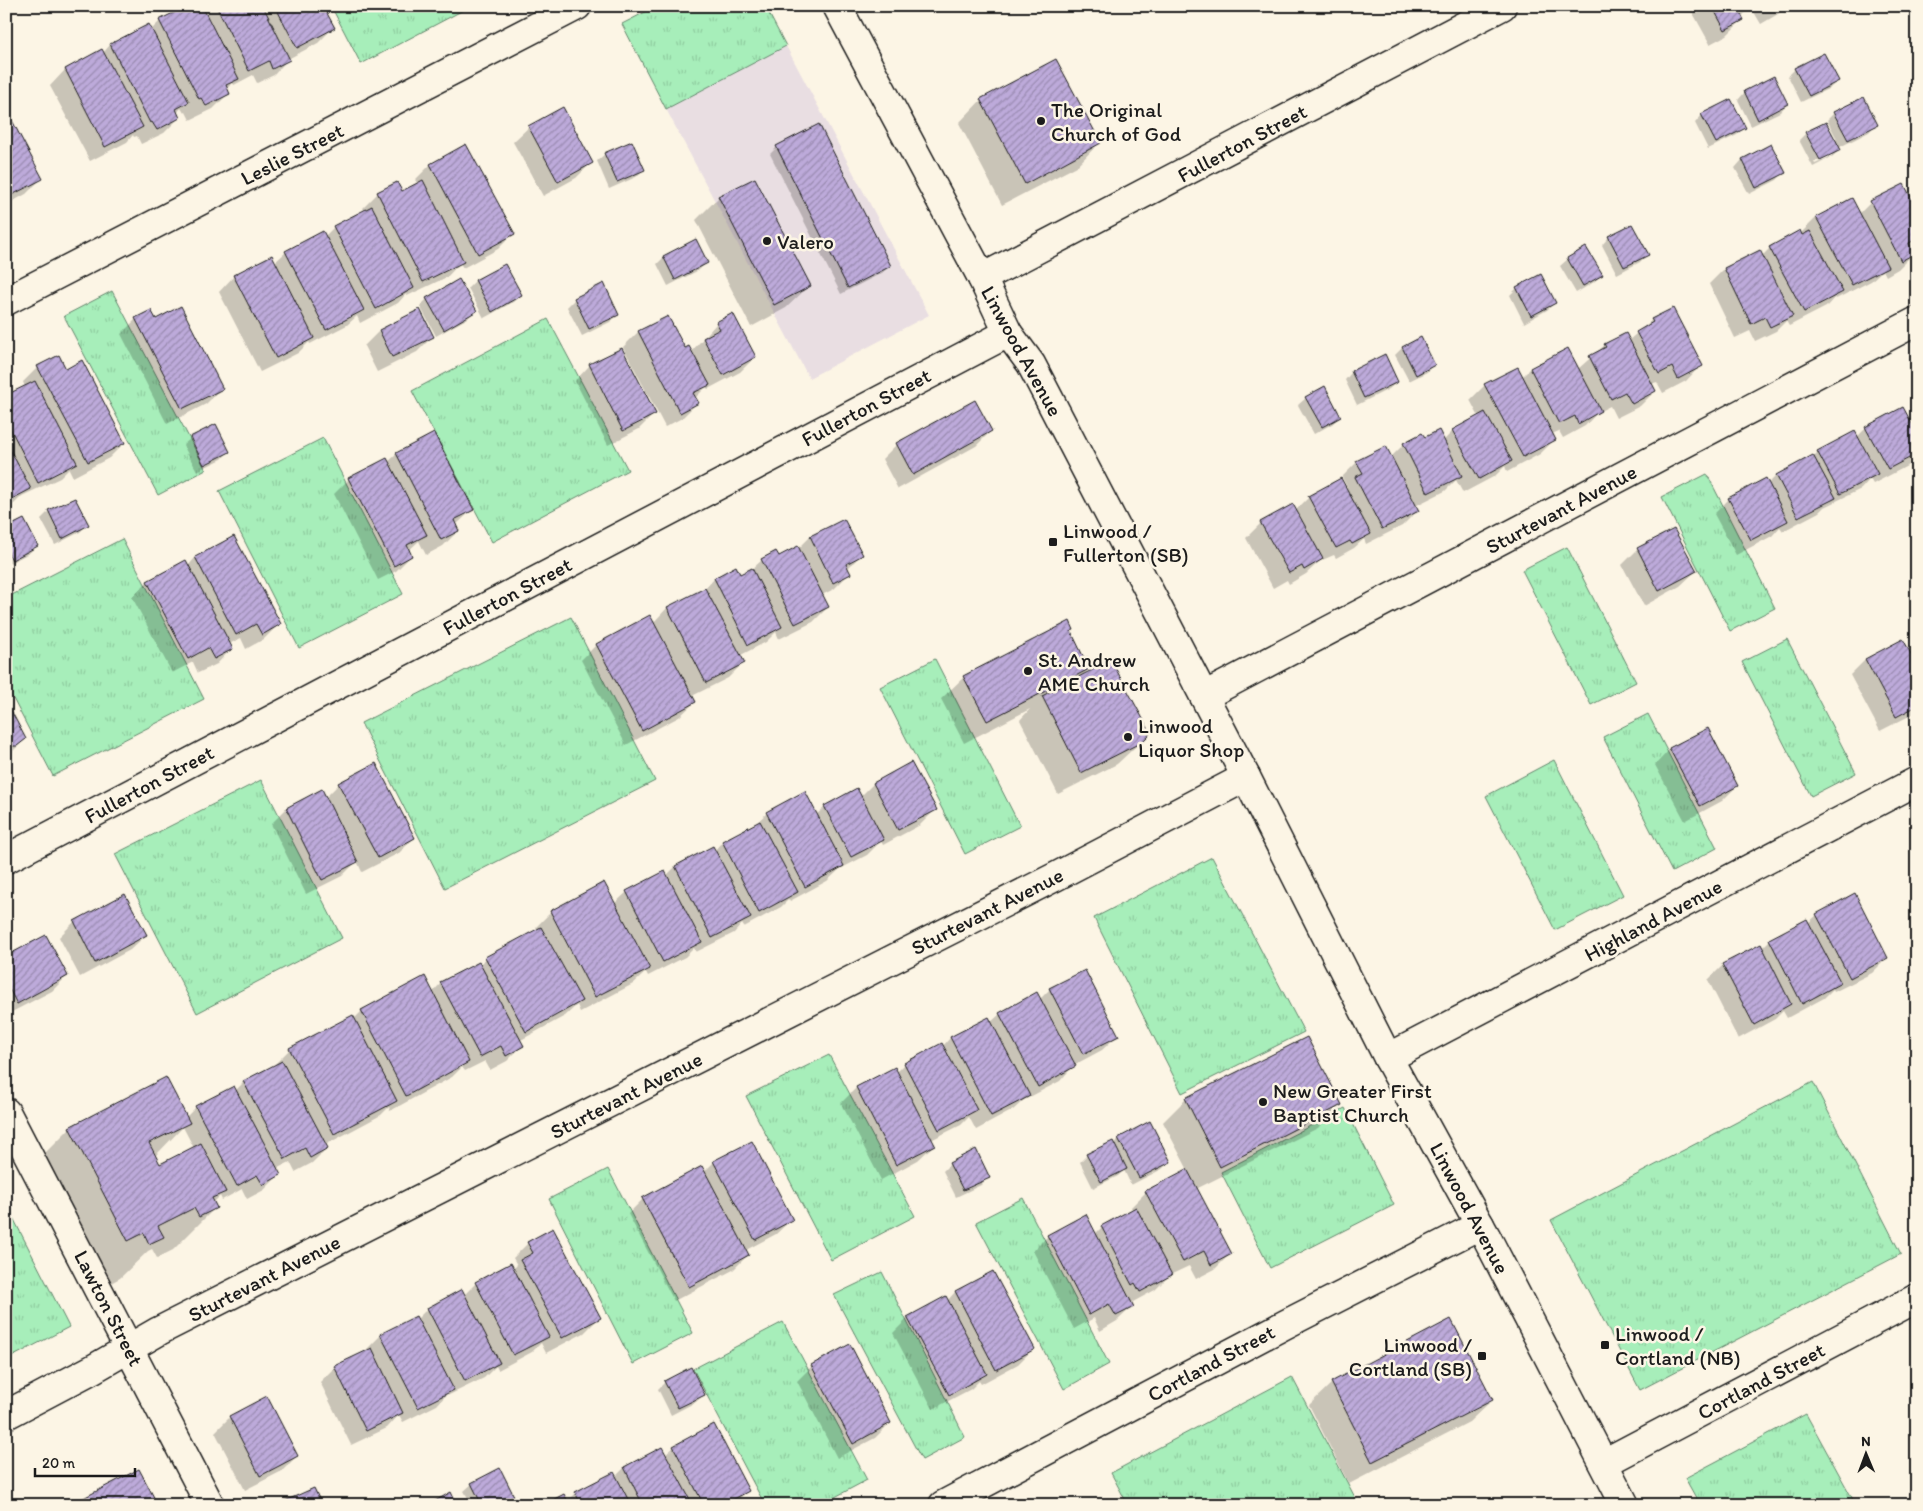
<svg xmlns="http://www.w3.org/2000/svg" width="1923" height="1511" font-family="Itim,sans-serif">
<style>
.built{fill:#e9dee2}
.grass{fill:url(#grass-tufts);stroke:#62856b}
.shadow{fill:#0003;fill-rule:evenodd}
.building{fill:url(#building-hatch);stroke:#1c1c1c}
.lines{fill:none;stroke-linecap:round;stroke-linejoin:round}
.minor-casing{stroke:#1c1c1c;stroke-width:31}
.tertiary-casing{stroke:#1c1c1c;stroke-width:31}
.minor{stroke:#fcf5e5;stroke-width:28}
.tertiary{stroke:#fcf5e5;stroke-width:28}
.poi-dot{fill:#1c1c1c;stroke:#fcf5e5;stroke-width:2}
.labels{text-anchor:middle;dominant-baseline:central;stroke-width:5;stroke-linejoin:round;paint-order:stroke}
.poi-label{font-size:21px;fill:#1c1c1c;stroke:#fcf5e5;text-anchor:start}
.street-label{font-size:21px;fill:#1c1c1c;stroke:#fcf5e5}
</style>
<defs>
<pattern id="grass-tufts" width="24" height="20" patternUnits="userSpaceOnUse" patternTransform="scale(1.25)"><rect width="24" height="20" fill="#a7eeba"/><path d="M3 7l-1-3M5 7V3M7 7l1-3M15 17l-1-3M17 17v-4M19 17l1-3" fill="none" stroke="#8fcc9f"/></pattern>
<pattern id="building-hatch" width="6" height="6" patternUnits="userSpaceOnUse" patternTransform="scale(1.25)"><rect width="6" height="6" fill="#bdaada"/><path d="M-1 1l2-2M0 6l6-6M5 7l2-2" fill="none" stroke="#998ab0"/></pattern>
</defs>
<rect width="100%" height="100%" fill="#fcf5e5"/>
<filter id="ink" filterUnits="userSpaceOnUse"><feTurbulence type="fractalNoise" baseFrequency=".02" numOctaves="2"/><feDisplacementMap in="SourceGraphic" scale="10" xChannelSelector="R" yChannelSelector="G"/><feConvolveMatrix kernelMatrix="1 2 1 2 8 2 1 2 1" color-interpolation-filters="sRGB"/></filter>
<g filter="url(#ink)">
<path class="built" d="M786 46 929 315 809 378 666 109Z"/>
<path class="grass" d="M331 6H471L361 64Z
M657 6H765L786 46 666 109 622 24Z
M112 291 206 470 158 495 64 316Z
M548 319 628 470 492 542 412 391Z
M323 438 403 594 299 648 219 491Z
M1707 474 1775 608 1730 631 1662 497Z
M122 539 204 699 53 776 6 685V598Z
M1567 547 1636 682 1591 705 1522 570Z
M571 617 655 781 445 888 361 723Z
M1787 639 1856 773 1811 796 1742 662Z
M935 659 1020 826 965 854 880 687Z
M1648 714 1717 848 1672 872 1603 737Z
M1554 760 1623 895 1555 930 1486 796Z
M261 780 342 938 197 1013 115 854Z
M1212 857 1304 1032 1182 1093 1094 918Z
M829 1055 915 1216 831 1260 746 1096Z
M1813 1082 1901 1254 1640 1390 1551 1220Z
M1345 1108 1394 1205 1270 1268 1221 1172Z
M608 1169 693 1333 633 1364 549 1199Z
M1023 1198 1109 1364 1064 1389 976 1222Z
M6 1204 69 1327 6 1360Z
M882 1272 965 1437 922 1460 834 1295Z
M783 1322 867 1480 820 1505H765L693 1369Z
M1292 1377 1359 1505H1128L1111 1473Z
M1806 1414 1856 1505H1700L1685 1478Z"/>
<path class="shadow" d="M208 6H322L333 28 318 43 288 59 274 75 257 83 253 75 234 85 233 83 226 89 228 94 213 109 190 120 186 112 184 113 181 108 177 113 179 118 164 133 141 144 137 136 134 137 133 135 127 142 90 161 50 86 65 70 102 51 103 53 110 45 149 26 151 30 160 21 203 12Z
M1689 6H1787L1778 14 1761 24 1751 7 1741 17 1742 20 1727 35 1710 44Z
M1795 69 1837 81 1830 88 1801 102 1788 76Z
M1745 92 1787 104 1780 112 1751 126 1738 100Z
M981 100 1099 143 1077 166 1002 205 959 123Z
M6 112 41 179 26 194 6 205Z
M1834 113 1876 124 1869 132 1838 148 1839 150 1832 157 1813 167 1799 140 1806 133 1835 141 1837 139 1827 120ZM1832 153V156L1815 164 1814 162Z
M1702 115 1744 127 1737 135 1708 149 1695 123Z
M529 127 591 163 576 178 543 196 513 142Z
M1771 145 1784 172 1777 180 1749 194 1735 168 1742 160Z
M777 147 890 266 882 273 841 294 770 154Z
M605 154 643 170 636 177 609 189 597 161Z
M430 165 513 234 498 249 463 268 460 263 447 277 407 296 406 294 398 303 360 323 357 316 347 325 310 344 309 342 298 353 260 372 219 292 234 276 274 263 286 252 324 237 334 227 365 211 363 208 378 193 401 192 418 184 415 180Z
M754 179 809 286 786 308 751 327 696 220 719 197Z
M1871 202 1917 212V244L1910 249 1913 254 1898 269 1886 276 1883 270 1871 281 1836 299 1835 297 1826 307 1789 326 1786 321 1776 331 1755 341 1750 331 1735 338 1709 284 1724 269 1760 252 1762 256 1770 248 1800 234 1816 218 1859 214Z
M1609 237 1647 254 1640 262 1617 274 1602 245Z
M664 257 707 262 699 270 668 286 657 264Z
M1568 259 1601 275 1594 282 1576 293 1560 266Z
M475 281 520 295 513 302 484 318 468 288Z
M603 285 618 315 610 322 582 336 567 307 575 299Z
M1517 288 1555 303 1547 310 1524 323 1510 295Z
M427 299 475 311 468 318 436 336 420 306Z
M419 311 432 337 417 352 377 372 364 346 379 331Z
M667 317 684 350 691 352 717 323 755 357 740 372 708 389 706 387 695 398 697 403 682 418 665 427 623 347 638 332Z
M136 319 156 321 222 388 206 404 167 424 121 334Z
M1652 320 1701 365 1686 381 1663 393 1657 382 1651 384 1655 391 1640 406 1616 418 1610 406 1598 412 1585 426 1563 438 1559 431 1552 434 1555 439 1540 454 1507 472 1505 466 1495 476 1463 493 1456 480 1445 491 1415 506 1417 511 1402 526 1366 544 1364 539 1354 548 1336 558 1334 555 1320 561 1306 574 1289 584 1287 580 1273 588 1246 538 1261 523 1295 511 1309 497 1345 489 1347 487 1342 477 1357 462 1390 458 1404 444 1422 435 1425 439 1443 441 1453 431 1479 417 1470 400 1485 385 1522 377 1530 369 1568 350 1578 369 1605 345 1628 341Z
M1421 338 1434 364 1427 372 1409 381 1395 355 1402 348Z
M621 349 654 414 639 429 608 445 575 381 590 365Z
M38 367 66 371 124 443 109 458 73 477 69 469 60 478 22 496 14 504 6 508V397L25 387 23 382Z
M1352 372 1397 382 1389 389 1357 405 1345 380Z
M1306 398 1340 417 1332 424 1314 434 1298 405Z
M1866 428 1917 436V457L1909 465 1873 484 1870 479 1861 489 1824 507 1819 512 1783 531 1780 527 1772 536 1736 555 1714 514 1729 499 1768 484 1776 476 1813 457 1818 452 1857 437Z
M991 431 976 446 898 489 882 459 897 444Z
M191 438 229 451 222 459 197 471 183 445Z
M397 454 473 509 455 526 458 531 443 546 426 555 419 541 408 551 411 556 396 571 378 580 334 494 349 479 388 462Z
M74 499 87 525 80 532 55 545 41 519 49 511Z
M844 520 861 555 847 569 849 574 834 589 822 595 828 607 813 622 779 639 776 632 766 642 739 656 743 663 728 678 692 696 695 702 679 717 626 745 581 660 596 645 649 617 653 623 667 608 704 590 714 579 735 568 739 576 751 570 762 560 779 558 798 549 810 537Z
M6 529 37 546 29 553 6 565Z
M1674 531 1696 571 1680 586 1644 606 1622 565 1638 549Z
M234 538 279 624 264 639 246 649 241 638 229 644 232 648 217 664 198 673 193 662 172 673 132 597 147 582 186 562 188 566 195 558Z
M1073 629 1070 632 1084 660 1092 666 1082 676 1148 735 1117 764 1058 794 1020 720 1030 709 964 743 941 699 964 677Z
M1865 660 1917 667V712L1880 731 1850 675Z
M6 703 25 739 6 758Z
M1670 749 1737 786 1722 801 1685 821 1655 765Z
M911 764 935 810 920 825 883 845 881 841 867 855 840 869 827 881 790 901 789 899 781 907 744 927 742 924 734 933 696 952 694 948 685 957 648 976 646 972 633 984 580 1012 577 1005 565 1016 519 1041 522 1046 507 1061 490 1070 485 1061 465 1071 462 1067 452 1077 390 1111 389 1107 381 1115 325 1145 327 1148 312 1163 295 1172 290 1162 276 1169 279 1175 264 1190 247 1199 242 1189 222 1200 220 1196 213 1203 215 1208 173 1250 157 1258 152 1249 148 1251 120 1278 107 1285 28 1170 70 1128 186 1117 196 1107 235 1091 244 1082 276 1065 275 1064 290 1049 354 1019 362 1011 432 993 441 983 479 965 486 958 538 930 536 927 551 912 614 904 627 892 666 876 675 867 713 848 714 851 722 842 753 826 767 813 816 815 825 807 860 797 873 784ZM183 1127 194 1148 159 1165 155 1156Z
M339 784 414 838 399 853 362 872 357 861 342 876 306 894 271 824 286 809 325 798Z
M1854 895 1887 958 1872 973 1834 992 1833 989 1824 998 1787 1018 1783 1011 1775 1019 1738 1039 1708 980 1723 965 1762 948 1770 940 1808 923 1817 915Z
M124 896 146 935 130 950 80 977 59 937 74 922Z
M6 958 67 976 52 991 6 1015Z
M1084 972 1118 1035 1102 1050 1074 1065 1060 1081 1024 1100 1013 1110 976 1130 969 1117 961 1125 931 1140 934 1145 918 1160 881 1180 841 1103 856 1088 894 1069 896 1073 905 1064 943 1046 950 1038 988 1018 990 1023 1000 1014 1040 999 1050 989Z
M1186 1099 1340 1105 1318 1128 1196 1189 1230 1254 1215 1269 1196 1279 1189 1266 1170 1275 1155 1290 1131 1303 1133 1306 1117 1321 1100 1331 1094 1318 1074 1329 1033 1251 1048 1236 1095 1234 1102 1227 1133 1211 1131 1207 1146 1192 1188 1170 1163 1122Z
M1119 1139 1170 1161 1162 1169 1131 1185 1124 1170 1118 1176 1093 1188 1080 1162 1087 1155 1113 1144Z
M751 1143 792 1219 776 1234 746 1250 748 1255 733 1270 674 1301 628 1214 643 1199 704 1172 714 1162Z
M1917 1145V1166L1910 1152Z
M950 1164 988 1177 981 1185 956 1197 943 1171Z
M528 1243 599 1318 584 1333 546 1353 541 1343 532 1352 498 1370 496 1366 484 1378 449 1395 448 1393 437 1405 403 1422 399 1415 387 1428 351 1445 320 1382 335 1367 367 1352 366 1350 381 1335 416 1320 427 1309 462 1291 464 1295 476 1283 513 1269 517 1265 513 1258Z
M993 1272 1033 1349 1018 1364 981 1384 979 1381 971 1389 933 1409 893 1333 908 1318 947 1301 955 1292Z
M812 1366 890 1423 875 1438 837 1458 797 1381Z
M665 1382 703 1395 696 1402 671 1415 658 1389Z
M1332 1383 1492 1400 1469 1422 1349 1484 1309 1405Z
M230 1417 297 1456 282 1471 245 1490 215 1432Z
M674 1447 747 1491 733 1505H546L567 1502 576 1493 613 1474 615 1477 624 1468 662 1449 665 1455Z
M472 1484 512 1496 501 1505H472L464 1491Z"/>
<path class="building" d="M187 6H202L239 79 226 85 230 94 206 106 201 98 199 99 159 20Z
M216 6H263L290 60 272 69 269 61 249 71Z
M275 6H323L335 28 297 48Z
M1712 6H1751L1740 12 1744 20 1725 30Z
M149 24 189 102 176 109 180 118 157 130 152 122 150 123 110 44Z
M102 49 143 127 105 147 65 69Z
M1824 53 1839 81 1809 96 1794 68Z
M1056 59 1101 143 1025 184 980 99Z
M1774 76 1788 104 1758 120 1744 91Z
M1864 97 1878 125 1848 140 1833 112Z
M1731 99 1746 128 1716 143 1701 114Z
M563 107 593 163 558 182 528 126Z
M6 109 43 179 6 198Z
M1826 122 1841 150 1820 160 1805 132Z
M819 124 891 266 848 288 776 146Z
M632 141 645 170 617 182 604 153Z
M466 144 515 234 478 254 430 164Z
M1771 144 1786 173 1756 188 1742 159Z
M755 178 811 286 774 305 718 196Z
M423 180 464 262 423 282 377 192 397 182 402 191Z
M1904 184 1917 209V239L1909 243 1914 254 1901 261 1870 201Z
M1852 198 1888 267 1852 285 1816 217Z
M372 206 414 288 376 309 333 226Z
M1632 224 1649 255 1624 267 1608 236Z
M1800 230 1802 235 1810 231 1843 292 1804 312 1769 247Z
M323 231 364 310 326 330 285 251Z
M696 239 708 263 675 280 663 256Z
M1586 247 1603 275 1583 286 1567 258Z
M1760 250 1793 316 1770 327 1765 317 1751 324 1724 268Z
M272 255 314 338 276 358 233 275Z
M505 264 522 295 492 312 475 280Z
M1541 274 1556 303 1531 316 1516 287Z
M459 279 477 311 444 330 426 298Z
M604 283 619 315 589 329 574 298Z
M181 306 223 389 182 409 135 318 151 310 156 319Z
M1673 308 1703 366 1678 379 1672 367 1659 374 1636 332 1653 322 1651 319Z
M420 309 434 337 392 357 379 330Z
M733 313 756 357 723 375 703 338 720 329 716 322Z
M668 316 685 348 689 346 710 385 693 393 699 403 680 413 638 331Z
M1626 333 1656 391 1632 404 1625 392 1611 399 1589 356 1606 347 1604 344Z
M1421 337 1435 365 1416 375 1402 347Z
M622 348 656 414 623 431 589 364Z
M1568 348 1601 411 1578 424 1575 416 1559 424 1530 368Z
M1385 354 1398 382 1364 398 1351 371Z
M59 355 66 369 82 360 125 443 88 462 37 366Z
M1518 367 1556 440 1523 457 1484 384Z
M35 381 77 463 38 483 6 420V395Z
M1325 386 1341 417 1322 427 1305 397Z
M975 400 992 431 913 475 896 443Z
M1903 407 1917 433V454L1888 469 1865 427Z
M1485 412 1512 461 1479 479 1452 430Z
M216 424 230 452 204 465 190 437Z
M1439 430 1462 476 1428 493 1403 443 1422 433 1425 437Z
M1855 431 1878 474 1840 494 1817 451Z
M434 433 474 510 454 520 459 531 441 540 396 453Z
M6 442 31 489 6 502Z
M1386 446 1419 511 1382 529 1355 477 1363 473 1356 461Z
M1813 455 1836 498 1798 517 1776 475Z
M387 458 427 535 407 545 412 556 394 566 348 478Z
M1341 478 1371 534 1352 544 1350 541 1336 548 1308 496Z
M1766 478 1788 521 1751 540 1728 498Z
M75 498 89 525 62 539 48 510Z
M1293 504 1323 559 1304 570 1302 566 1289 573 1260 522Z
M24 519 38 546 12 560 6 549V528Z
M844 519 863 555 846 564 851 574 833 583 810 536Z
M1674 529 1697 571 1659 591 1637 548Z
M234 536 281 624 262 635 256 624 236 635 195 557Z
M798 546 829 607 795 624 761 559 776 551 779 556Z
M186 560 233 649 214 659 208 648 188 659 147 581Z
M736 566 740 574 752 568 782 627 748 645 714 578Z
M705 588 745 663 706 683 667 607Z
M650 615 696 702 642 731 596 644Z
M1070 621 1074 630 1071 631 1084 658 1088 657 1093 667 987 721 963 676Z
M1903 639 1917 665V706L1896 717 1865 659Z
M1111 660 1149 730V735L1142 742 1081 773 1042 696Z
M6 701 26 739 17 746H14L6 750Z
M1708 728 1738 786 1700 806 1669 748Z
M911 762 937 810 898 830 873 783Z
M376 763 415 838 378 858 338 783Z
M857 788 884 840 851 857 824 806Z
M322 789 358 862 322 880 286 808Z
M805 791 844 866 805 887 766 812Z
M760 821 798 892 759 913 722 841Z
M713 846 751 918 712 938 675 866Z
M665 871 702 942 663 962 626 891Z
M604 882 650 969 595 997 550 911Z
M1855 893 1888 958 1850 978 1816 914Z
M125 894 147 935 95 963 74 921Z
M1807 919 1841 983 1802 1004 1769 939Z
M541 927 582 1001 526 1032 485 957Z
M46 935 68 976 17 1004 6 983V956Z
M1761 944 1791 1004 1754 1025 1722 964Z
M479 962 524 1046 506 1056 501 1046 480 1057 440 982Z
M1085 970 1119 1036 1083 1054 1049 988Z
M425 976 469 1062 406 1096 361 1010Z
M1037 992 1076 1066 1038 1087 999 1013Z
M353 1015 397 1101 334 1134 289 1048Z
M989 1017 1030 1096 991 1116 950 1037Z
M1307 1037 1342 1105 1220 1167 1185 1098Z
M942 1043 977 1110 939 1130 904 1063Z
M282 1061 328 1148 310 1158 305 1148 285 1159 243 1081Z
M895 1067 935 1145 896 1165 856 1087Z
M166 1077 190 1123 149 1143 160 1164 201 1143 226 1192 212 1198 217 1208 199 1217 194 1208 158 1226 164 1237 149 1244 144 1233 128 1241 69 1127Z
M234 1086 281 1175 263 1185 257 1175 237 1186 195 1106Z
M1150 1121 1171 1162 1139 1178 1118 1138Z
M752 1141 793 1220 755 1240 713 1161Z
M1113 1141 1127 1169 1101 1182 1086 1154Z
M976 1149 990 1178 963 1190 949 1163Z
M702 1166 749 1255 689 1287 642 1198Z
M1187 1169 1232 1254 1211 1265 1204 1251 1183 1262 1145 1191Z
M1136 1207 1172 1275 1140 1292 1135 1283 1132 1285 1101 1226Z
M1086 1214 1134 1307 1116 1316 1109 1304 1089 1315 1047 1235Z
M553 1228 601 1318 562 1338 520 1260 533 1253 527 1242Z
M511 1263 549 1337 513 1355 475 1282Z
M993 1271 1035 1349 996 1370 955 1291Z
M462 1289 500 1363 465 1381 427 1308Z
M946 1296 987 1374 949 1395 907 1317Z
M416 1316 454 1390 418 1408 380 1334Z
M1451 1319 1493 1400 1372 1462 1331 1382Z
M850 1344 891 1423 853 1444 811 1365Z
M372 1348 403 1413 366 1431 334 1366Z
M691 1367 705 1395 678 1408 664 1381Z
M267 1396 298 1456 260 1476 229 1416Z
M714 1424 749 1491 723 1505H704L673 1446Z
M662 1447 693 1505H643L624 1467Z
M500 1468 514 1496 496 1505H482L471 1483Z
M139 1469 158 1505H70Z
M614 1472 631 1505H581L575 1492Z
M314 1488 322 1505H287L285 1501Z
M451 1492 457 1505H428Z
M564 1494 570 1505H543Z"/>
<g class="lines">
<defs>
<path id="minor" d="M982 278 1502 6
M6 301 577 6
M1204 696 1917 321
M6 859 1008 333
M1388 1058 1917 781
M6 1112 210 1505
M6 1415 93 1369 159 1331 1055 877 1246 777
M1604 1463 1917 1298
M943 1505 1286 1324 1480 1225"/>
<path id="tertiary" d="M837 6 982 278 1008 333 1031 364 1246 777 1388 1058 1487 1238 1625 1505"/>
</defs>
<use href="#minor" class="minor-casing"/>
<use href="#tertiary" class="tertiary-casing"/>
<use href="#minor" class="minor"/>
<use href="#tertiary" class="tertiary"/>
</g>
</g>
<g class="poi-dot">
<circle cx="1041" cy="121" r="5"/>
<circle cx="767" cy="241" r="5"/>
<rect x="1048" y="537" width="10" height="10" rx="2.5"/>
<circle cx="1028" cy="671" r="5"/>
<circle cx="1128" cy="737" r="5"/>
<circle cx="1263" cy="1102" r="5"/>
<rect x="1600" y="1340" width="10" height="10" rx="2.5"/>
<rect x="1477" y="1351" width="10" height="10" rx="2.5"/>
</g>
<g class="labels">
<g class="poi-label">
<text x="1051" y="109">The Original<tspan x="1051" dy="24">Church of God</tspan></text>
<text x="777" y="241">Valero</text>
<text x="1063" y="530">Linwood /<tspan x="1063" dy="24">Fullerton (SB)</tspan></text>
<text x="1038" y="659">St. Andrew<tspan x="1038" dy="24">AME Church</tspan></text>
<text x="1138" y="725">Linwood<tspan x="1138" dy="24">Liquor Shop</tspan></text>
<text x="1273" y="1090">New Greater First<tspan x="1273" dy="24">Baptist Church</tspan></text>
<text x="1615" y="1333">Linwood /<tspan x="1615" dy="24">Cortland (NB)</tspan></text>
<text x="1472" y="1344" text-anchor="end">Linwood /<tspan x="1472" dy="24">Cortland (SB)</tspan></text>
</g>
<g class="street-label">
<text transform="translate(1242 143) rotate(-28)">Fullerton Street</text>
<text transform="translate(292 154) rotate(-27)">Leslie Street</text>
<text transform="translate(1022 351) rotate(61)">Linwood Avenue</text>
<text transform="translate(866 407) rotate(-28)">Fullerton Street</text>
<text transform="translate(1561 509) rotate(-28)">Sturtevant Avenue</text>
<text transform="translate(507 596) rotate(-28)">Fullerton Street</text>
<text transform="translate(149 784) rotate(-28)">Fullerton Street</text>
<text transform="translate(987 911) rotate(-27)">Sturtevant Avenue</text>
<text transform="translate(1653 920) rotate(-28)">Highland Avenue</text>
<text transform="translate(626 1095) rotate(-27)">Sturtevant Avenue</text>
<text transform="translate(1470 1208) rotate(62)">Linwood Avenue</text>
<text transform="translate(264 1278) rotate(-27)">Sturtevant Avenue</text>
<text transform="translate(109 1308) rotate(63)">Lawton Street</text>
<text transform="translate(1211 1363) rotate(-28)">Cortland Street</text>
<text transform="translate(1761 1381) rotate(-28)">Cortland Street</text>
</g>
</g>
<rect width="1923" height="1511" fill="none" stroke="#fcf5e5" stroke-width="25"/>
<rect x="12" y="12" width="1898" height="1486" fill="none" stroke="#1c1c1c" stroke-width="2" filter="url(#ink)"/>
<g transform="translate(1866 1454) rotate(359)" stroke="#fcf5e5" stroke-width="4" paint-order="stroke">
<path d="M0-4L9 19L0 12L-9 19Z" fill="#1c1c1c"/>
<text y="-8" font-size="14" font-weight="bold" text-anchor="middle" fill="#1c1c1c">N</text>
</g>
<path d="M35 1468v8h100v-8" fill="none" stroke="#1c1c1c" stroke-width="2.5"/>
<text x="42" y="1468" font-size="15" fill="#1c1c1c" stroke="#fcf5e5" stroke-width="4" paint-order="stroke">20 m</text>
</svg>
